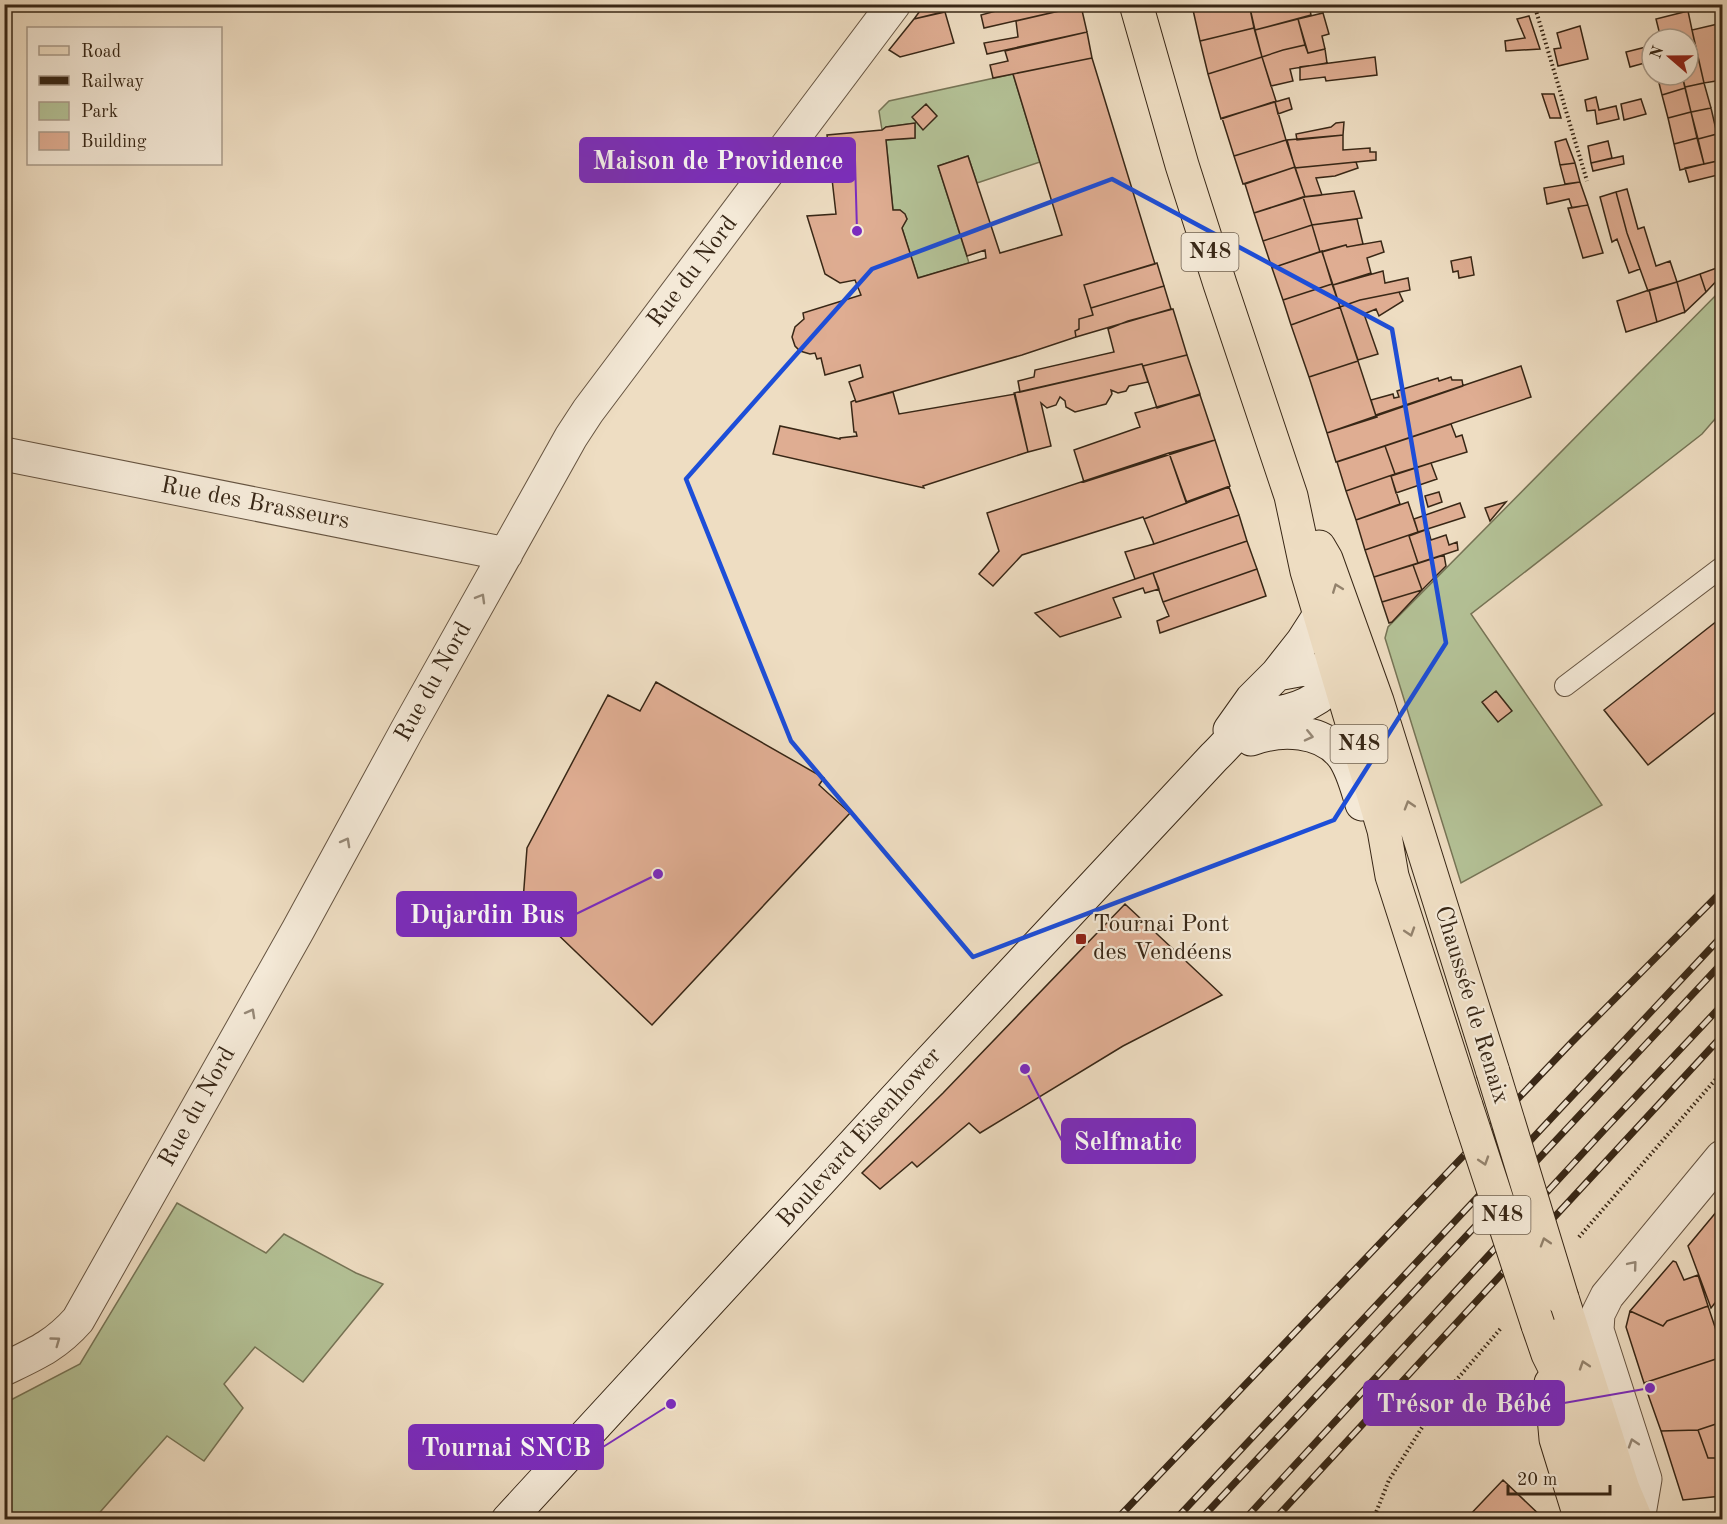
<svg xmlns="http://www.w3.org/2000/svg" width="1727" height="1524" font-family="'Old Standard TT',serif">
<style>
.green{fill:#b4c297;stroke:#767456;stroke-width:1.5}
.building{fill:#dfad92;stroke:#382716;stroke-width:1.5}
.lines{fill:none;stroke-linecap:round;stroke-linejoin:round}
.lane-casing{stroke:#665441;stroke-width:22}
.street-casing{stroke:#665441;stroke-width:35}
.secondary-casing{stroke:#382716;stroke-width:35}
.primary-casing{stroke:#382716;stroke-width:35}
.path{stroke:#382716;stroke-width:4;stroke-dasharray:1.5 3;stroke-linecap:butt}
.lane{stroke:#f4e9d7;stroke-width:20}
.street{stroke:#f4e9d7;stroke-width:33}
.secondary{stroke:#f4e9d7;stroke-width:33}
.primary{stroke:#eeddc2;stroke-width:33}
.rail-casing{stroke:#382716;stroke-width:7}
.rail{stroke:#f4e9d7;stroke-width:4.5;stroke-dasharray:14;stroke-linecap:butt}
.primary-bridge-casing{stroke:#382716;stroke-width:35;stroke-linecap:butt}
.primary-bridge{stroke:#eeddc2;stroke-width:33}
.oneway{stroke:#93826c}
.oneway2{stroke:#968876}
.marked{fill:none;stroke:#1d4ed8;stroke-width:4.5;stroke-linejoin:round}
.poi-dot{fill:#8f2418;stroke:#f4e9d7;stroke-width:2}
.labels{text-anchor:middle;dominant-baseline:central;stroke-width:4.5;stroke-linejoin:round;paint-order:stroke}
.shield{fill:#f4e9d7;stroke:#706150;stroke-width:1.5}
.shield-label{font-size:22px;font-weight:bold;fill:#382716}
.street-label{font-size:24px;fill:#382716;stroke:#f4e9d7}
.poi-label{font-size:24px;fill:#382716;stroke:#f4e9d7;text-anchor:start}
.leader{fill:none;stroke:#7b2cbf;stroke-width:2}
.callout-dot{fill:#7b2cbf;stroke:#f4e9d7;stroke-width:2}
.callout{fill:#7b2cbf;stroke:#7b2cbf;stroke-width:2}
.callout-label{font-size:26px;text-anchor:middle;font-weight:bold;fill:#fff}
</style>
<rect width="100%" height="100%" fill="#eeddc2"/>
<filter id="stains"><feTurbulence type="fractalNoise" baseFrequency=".00333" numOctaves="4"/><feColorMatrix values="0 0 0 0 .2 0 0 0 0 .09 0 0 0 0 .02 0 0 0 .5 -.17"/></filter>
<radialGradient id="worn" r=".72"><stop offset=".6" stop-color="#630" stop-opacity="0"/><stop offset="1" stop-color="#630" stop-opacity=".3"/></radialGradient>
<path class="green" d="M1013 74 1040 162 977 183 968 156 938 166 969 263 918 278 902 228 907 219 900 210H893L886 140 915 138V123L886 127 882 130 879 111 889 101Z
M1722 289V411L1702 434 1471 614 1602 805 1461 883 1385 638 1388 627Z
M177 1203 266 1253 284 1234 356 1273 383 1284 303 1382 255 1347 224 1384 243 1408 204 1461 167 1436 94 1519H15L5 1511V1403L80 1364Z"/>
<path class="building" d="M925 4H963V7L914 19Z
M1006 4H1081V6L984 28 981 15 1007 8Z
M1213 4H1249L1254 28 1200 41 1193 10Z
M1249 4H1269V7L1274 4H1299V7L1309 5 1311 15 1255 30Z
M1081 6 1087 32 987 54 984 43 1018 37 1016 21Z
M1688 11 1695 44 1688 45V39H1661L1656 19Z
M945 12 954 43 900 57 889 50 914 19Z
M1323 13 1329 34 1322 36 1325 49 1308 53 1298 19Z
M1529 16 1540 49 1506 51 1505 41 1525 38 1517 19Z
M1298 19 1305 45 1283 50 1262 57 1255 30Z
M1722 23V80L1704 83 1692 30Z
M1580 26 1588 59 1558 66 1554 49 1561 48 1557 33Z
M1254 28 1262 57 1208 74 1200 41Z
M1087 32 1092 58 993 78 990 65 1008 61 1005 51Z
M1695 44 1704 83 1685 87 1682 75H1688V45Z
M1305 45 1308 53 1325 49 1327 63 1290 69 1293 81 1271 86 1262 57 1283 50Z
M1650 46 1652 61 1630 67 1626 52Z
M1262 57 1276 101 1221 119 1208 74Z
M1375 57 1377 75 1326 81 1325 77 1300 80V67Z
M1092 58 1155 264 1084 285 1093 315 1079 319V329L1075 331 1076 337 1022 355 856 402 849 382 863 377 860 365 825 375 821 358 817 359 815 353 810 354 800 351 795 346 792 337 795 327 804 319 803 313 861 295 855 280 840 283 825 274 807 216 836 214 827 135 882 130 886 127 915 123V138L886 140 893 210H900L905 214 907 219 902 228 918 278 955 267 986 258 985 250 967 256 938 166 968 156 1000 253 1062 235 1013 74Z
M1657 75H1682L1685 88 1662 95Z
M1704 83 1711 108 1691 112 1685 87Z
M1685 88 1691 112 1668 118 1662 95Z
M1542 94H1554L1561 118H1550Z
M1596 97 1599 110 1616 106 1619 119 1597 124 1595 110 1587 111 1585 100Z
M1289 98 1292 109 1278 114 1275 102Z
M1641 99 1646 114 1624 120 1621 104Z
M1275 102 1286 140 1234 156 1222 118Z
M926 104 937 116 923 130 912 117Z
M1711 108 1717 134 1698 139 1691 112Z
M1691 112 1697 138 1674 144 1668 118Z
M1344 122 1343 135 1297 140 1296 134 1331 127 1336 123Z
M1717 134 1722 160 1704 164 1698 139Z
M1343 135V150L1370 148V152H1376V160L1295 168 1287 140Z
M1697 138 1704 164 1680 170 1674 144Z
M1566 139 1575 163 1560 165 1555 142Z
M1286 140 1295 167 1243 184 1234 156Z
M1608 141 1612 158 1591 163 1588 146Z
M1623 156 1624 164 1593 171 1591 163Z
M1722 160V174L1689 182 1685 168Z
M1356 162 1358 168 1335 176 1316 178 1322 195 1305 197 1295 168Z
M1575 163 1580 182 1565 184 1560 165Z
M1295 167 1305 197 1254 213 1245 184Z
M1580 182 1588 205 1572 208 1569 199 1547 204 1544 188Z
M1627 189 1638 229 1644 227 1656 266 1670 261 1677 282 1648 291 1627 233 1616 192Z
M1354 191 1362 218 1312 225 1303 197Z
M1616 192 1627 233 1640 269 1629 273 1617 239 1612 242 1600 197Z
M1303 197 1312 225 1263 241 1254 213Z
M1588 205 1603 253 1583 258 1568 208Z
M1357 219 1363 244 1347 247 1346 245 1320 252 1312 225Z
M1312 225 1320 252 1272 268 1263 241Z
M1381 241 1384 252 1367 258 1371 273 1333 285 1322 252 1346 245 1347 247Z
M1322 251 1332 284 1283 300 1272 268Z
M1471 257 1474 275 1459 278 1458 271 1453 272 1451 261Z
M1157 263 1164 286 1091 308 1084 285Z
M1722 266V275L1706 292 1700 274Z
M1383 271 1385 283 1408 278 1410 290 1360 300 1340 307 1333 285Z
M1700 274 1706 292 1685 312 1677 282Z
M1677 282 1685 312 1657 322 1649 290Z
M1332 284 1340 307 1291 325 1283 300Z
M1164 286 1171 309 1076 337 1075 331 1079 329V319L1093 315 1091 308Z
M1649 290 1657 322 1626 332 1617 301Z
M1399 292 1403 301 1379 316 1376 309 1364 314 1378 354 1358 360 1340 307 1360 300Z
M1340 307 1358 361 1309 377 1291 325Z
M1173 309 1187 355 1143 366 1142 364 1020 392 1018 381 1034 377 1035 370 1114 352 1108 329 1128 321Z
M1187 355 1200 394 1157 408 1143 366Z
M1358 361 1376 416 1327 433 1309 377Z
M1142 364 1148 382 1129 386 1126 391 1118 393 1111 390 1112 394 1106 404 1075 412 1066 407 1065 401 1060 397 1056 405 1047 408 1041 403 1051 446 1028 452 1014 393Z
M1521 366 1531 397 1336 462 1327 433 1377 417 1376 415Z
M1451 377 1452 380H1462L1463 386 1376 416 1371 400 1393 394 1394 398 1399 397 1397 391 1438 378 1439 381Z
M893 392 899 414 1015 394 1028 452 923 486 924 488 773 454 780 426 840 439V438L857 436 856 432H854L851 402 855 400 856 402Z
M1200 395 1215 440 1084 482 1074 450 1140 427 1135 413Z
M1451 424 1456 437 1462 435 1467 452 1395 474 1385 446Z
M1215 440 1230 486 1186 502 1169 453Z
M1385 446 1395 474 1346 491 1337 462Z
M1169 453 1187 503 1144 519 1143 517 1022 555 993 586 979 574 999 551 987 513Z
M1431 463 1437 479 1396 493 1391 476Z
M1395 474 1391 476 1400 504 1356 520 1346 491Z
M1229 487 1239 515 1154 544 1144 519Z
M1439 492 1442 502 1428 507 1425 496Z
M1408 502 1418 532 1365 550 1356 520Z
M1506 502 1490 521 1485 508Z
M1460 503 1465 517 1418 532 1414 519Z
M1239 515 1247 541 1135 579 1125 552 1154 544Z
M1428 529 1431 540 1446 535 1449 545 1457 542 1458 550 1418 563 1409 536Z
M1418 532 1409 536 1418 563 1374 577 1365 550Z
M1247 541 1257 569 1163 602 1153 573Z
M1444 555 1446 566 1422 590 1413 565Z
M1413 565 1422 590 1382 602 1374 577Z
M1257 569 1266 596 1160 633 1157 621 1169 616 1163 602Z
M1153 573 1159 589 1145 593 1143 588 1113 598 1121 617 1060 637 1035 613Z
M1422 590 1392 622 1389 623 1382 602Z
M1722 617V707L1648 765 1604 710Z
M656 682 824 778 819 785 850 813 652 1025 523 901 527 848 608 695 640 711Z
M1496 691 1512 711 1498 722 1482 702Z
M1125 904 1222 995 1123 1046 980 1133 969 1123 917 1167 912 1162 880 1189 862 1173 943 1093Z
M1722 1205V1294L1711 1308 1688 1246Z
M1673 1261 1676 1262 1684 1280 1698 1275 1708 1306 1667 1321 1663 1326 1630 1311Z
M1708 1306 1722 1348V1357L1644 1383 1626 1327 1630 1311 1663 1326 1667 1321Z
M1722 1357V1422L1698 1430 1661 1431 1644 1383Z
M1722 1422V1447L1719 1448 1720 1458H1708L1698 1430Z
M1698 1430 1708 1458H1720L1719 1448 1722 1447V1496L1683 1500 1661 1431Z
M1503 1480 1545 1520H1465Z"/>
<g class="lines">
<defs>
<path id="lane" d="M1565 686 1722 567"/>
<path id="street" d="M4 454 506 554
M4 1369C35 1354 55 1346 78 1320L298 930 407 730 571 437 588 411 894 4
M1638 1520 1645 1479 1597 1330 1598 1314 1607 1296 1722 1157"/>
<path id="secondary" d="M1277 674 1303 641 1321 613
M1230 730 1252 699 1277 674 1304 669 1326 673 1355 687
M1251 739C1281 728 1322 729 1343 756 1353 770 1357 788 1362 804
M508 1520 920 1072 1214 757C1225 747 1242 725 1255 719 1266 714 1276 714 1287 711 1316 704 1342 683 1353 655"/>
<path id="primary" d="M1136 4 1182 165 1220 284 1291 496 1307 571 1384 830 1392 876 1466 1106
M1319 547 1326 559 1377 701 1493 1072
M1562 1298 1623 1489 1636 1520
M1538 1325 1548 1354 1566 1390 1610 1520
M1551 1383 1556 1439 1581 1520"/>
</defs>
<use href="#lane" class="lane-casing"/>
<use href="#street" class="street-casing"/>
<use href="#secondary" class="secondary-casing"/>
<use href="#primary" class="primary-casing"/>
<path class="path" d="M1534 4 1587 181
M1579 1237 1722 1072
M1373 1520 1389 1480 1440 1399 1502 1327"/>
<use href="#lane" class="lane"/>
<use href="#street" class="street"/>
<use href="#secondary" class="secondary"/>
<use href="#primary" class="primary"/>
<defs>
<path id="rail" d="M1116 1520 1572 1042 1722 891
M1175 1520 1722 936
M1200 1520 1722 963
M1244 1520 1607 1127 1722 1005
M1274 1520 1722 1036"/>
</defs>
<use href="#rail" class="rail-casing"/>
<use href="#rail" class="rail"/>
<defs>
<path id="primary-bridge" d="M1493 1072 1562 1298
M1466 1106 1538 1325"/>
</defs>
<use href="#primary-bridge" class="primary-bridge-casing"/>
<use href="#primary-bridge" class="primary-bridge"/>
</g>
<defs><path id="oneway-chevron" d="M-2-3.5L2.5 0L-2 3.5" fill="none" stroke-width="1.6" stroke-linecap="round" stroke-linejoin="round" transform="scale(1.5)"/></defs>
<g class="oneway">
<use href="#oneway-chevron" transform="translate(1337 588) rotate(-111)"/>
<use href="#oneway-chevron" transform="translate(1409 805) rotate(-107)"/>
<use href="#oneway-chevron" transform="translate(1410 932) rotate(72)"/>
<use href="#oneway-chevron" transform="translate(1484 1161) rotate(72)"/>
<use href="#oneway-chevron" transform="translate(1545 1242) rotate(-107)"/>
<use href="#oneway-chevron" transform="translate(1584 1365) rotate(-108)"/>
</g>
<g class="oneway2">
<use href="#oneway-chevron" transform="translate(481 598) rotate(-60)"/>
<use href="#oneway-chevron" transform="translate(1309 736) rotate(13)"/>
<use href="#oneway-chevron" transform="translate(346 842) rotate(-61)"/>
<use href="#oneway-chevron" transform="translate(251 1013) rotate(-61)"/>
<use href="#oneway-chevron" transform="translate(1633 1265) rotate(-50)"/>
<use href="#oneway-chevron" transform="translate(56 1341) rotate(-36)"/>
<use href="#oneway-chevron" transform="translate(1633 1443) rotate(-108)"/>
</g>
<path class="marked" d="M1112 179 1392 329 1446 643 1334 820 973 957 791 741 686 479 872 269Z"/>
<rect class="poi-dot" x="1075" y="933" width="12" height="12" rx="3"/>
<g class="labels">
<g class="shield">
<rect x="1181.5" y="233" width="57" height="38" rx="4.5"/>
<rect x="1330.5" y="725" width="57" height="38" rx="4.5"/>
<rect x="1473.5" y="1196" width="57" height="38" rx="4.5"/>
</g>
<g class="shield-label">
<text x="1210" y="252">N48</text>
<text x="1359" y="744">N48</text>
<text x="1502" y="1215">N48</text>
</g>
<g class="street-label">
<text transform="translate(693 272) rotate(-53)">Rue du Nord</text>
<text transform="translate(255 504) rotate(11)">Rue des Brasseurs</text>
<text transform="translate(434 682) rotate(-61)">Rue du Nord</text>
<text transform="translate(1471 1005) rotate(73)">Chaussée de Renaix</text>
<text transform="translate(198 1107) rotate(-61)">Rue du Nord</text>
<text transform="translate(860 1138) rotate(-48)">Boulevard Eisenhower</text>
</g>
<g class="poi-label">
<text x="1093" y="925">Tournai Pont<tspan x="1093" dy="28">des Vendéens</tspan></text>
</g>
</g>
<path class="leader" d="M857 231L855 160M658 874L576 914M1025 1069L1062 1141M1650 1388L1564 1403M671 1404L603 1447"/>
<g class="callout-dot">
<circle cx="857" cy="231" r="6"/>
<circle cx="658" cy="874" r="6"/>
<circle cx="1025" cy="1069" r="6"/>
<circle cx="1650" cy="1388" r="6"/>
<circle cx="671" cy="1404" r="6"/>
</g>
<g class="callout">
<rect x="580" y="138" width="275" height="44" rx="6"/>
<rect x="397" y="892" width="179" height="44" rx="6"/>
<rect x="1062" y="1119" width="133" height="44" rx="6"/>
<rect x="1364" y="1381" width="200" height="44" rx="6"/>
<rect x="409" y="1425" width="194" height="44" rx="6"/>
</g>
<g class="callout-label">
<text x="718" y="169">Maison de Providence</text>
<text x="487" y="923">Dujardin Bus</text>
<text x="1128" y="1150">Selfmatic</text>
<text x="1464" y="1412">Trésor de Bébé</text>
<text x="506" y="1456">Tournai SNCB</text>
</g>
<rect width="1727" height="1524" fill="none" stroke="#eeddc2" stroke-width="24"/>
<rect x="6" y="6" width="1715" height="1512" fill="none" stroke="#382716" stroke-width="3"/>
<rect x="12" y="12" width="1703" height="1500" fill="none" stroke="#382716" stroke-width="1.5"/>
<rect x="27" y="27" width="195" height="138" fill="#f4e9d7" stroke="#a99b8a" stroke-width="1.5"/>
<rect x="39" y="46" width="30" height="9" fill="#eeddc2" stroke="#a99b8a" stroke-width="1.5"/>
<text x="81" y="57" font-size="18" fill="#382716">Road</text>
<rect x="39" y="76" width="30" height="9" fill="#382716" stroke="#a99b8a" stroke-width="1.5"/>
<text x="81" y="87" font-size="18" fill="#382716">Railway</text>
<rect x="39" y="102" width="30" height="18" fill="#b4c297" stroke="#a99b8a" stroke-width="1.5"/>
<text x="81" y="117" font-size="18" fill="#382716">Park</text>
<rect x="39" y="132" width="30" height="18" fill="#dfad92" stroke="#a99b8a" stroke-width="1.5"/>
<text x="81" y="147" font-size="18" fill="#382716">Building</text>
<g transform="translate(1670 57) rotate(290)"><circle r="28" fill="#f4e9d7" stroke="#a99b8a" stroke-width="1.5"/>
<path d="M0-4.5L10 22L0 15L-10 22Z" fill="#8f2418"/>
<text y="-9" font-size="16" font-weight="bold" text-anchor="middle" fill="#382716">N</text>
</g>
<path d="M1508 1485v9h102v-9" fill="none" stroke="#382716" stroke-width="3"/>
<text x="1517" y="1485" font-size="18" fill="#382716" stroke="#f4e9d7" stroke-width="4.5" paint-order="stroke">20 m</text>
<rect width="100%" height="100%" filter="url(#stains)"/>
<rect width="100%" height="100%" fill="url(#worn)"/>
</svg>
